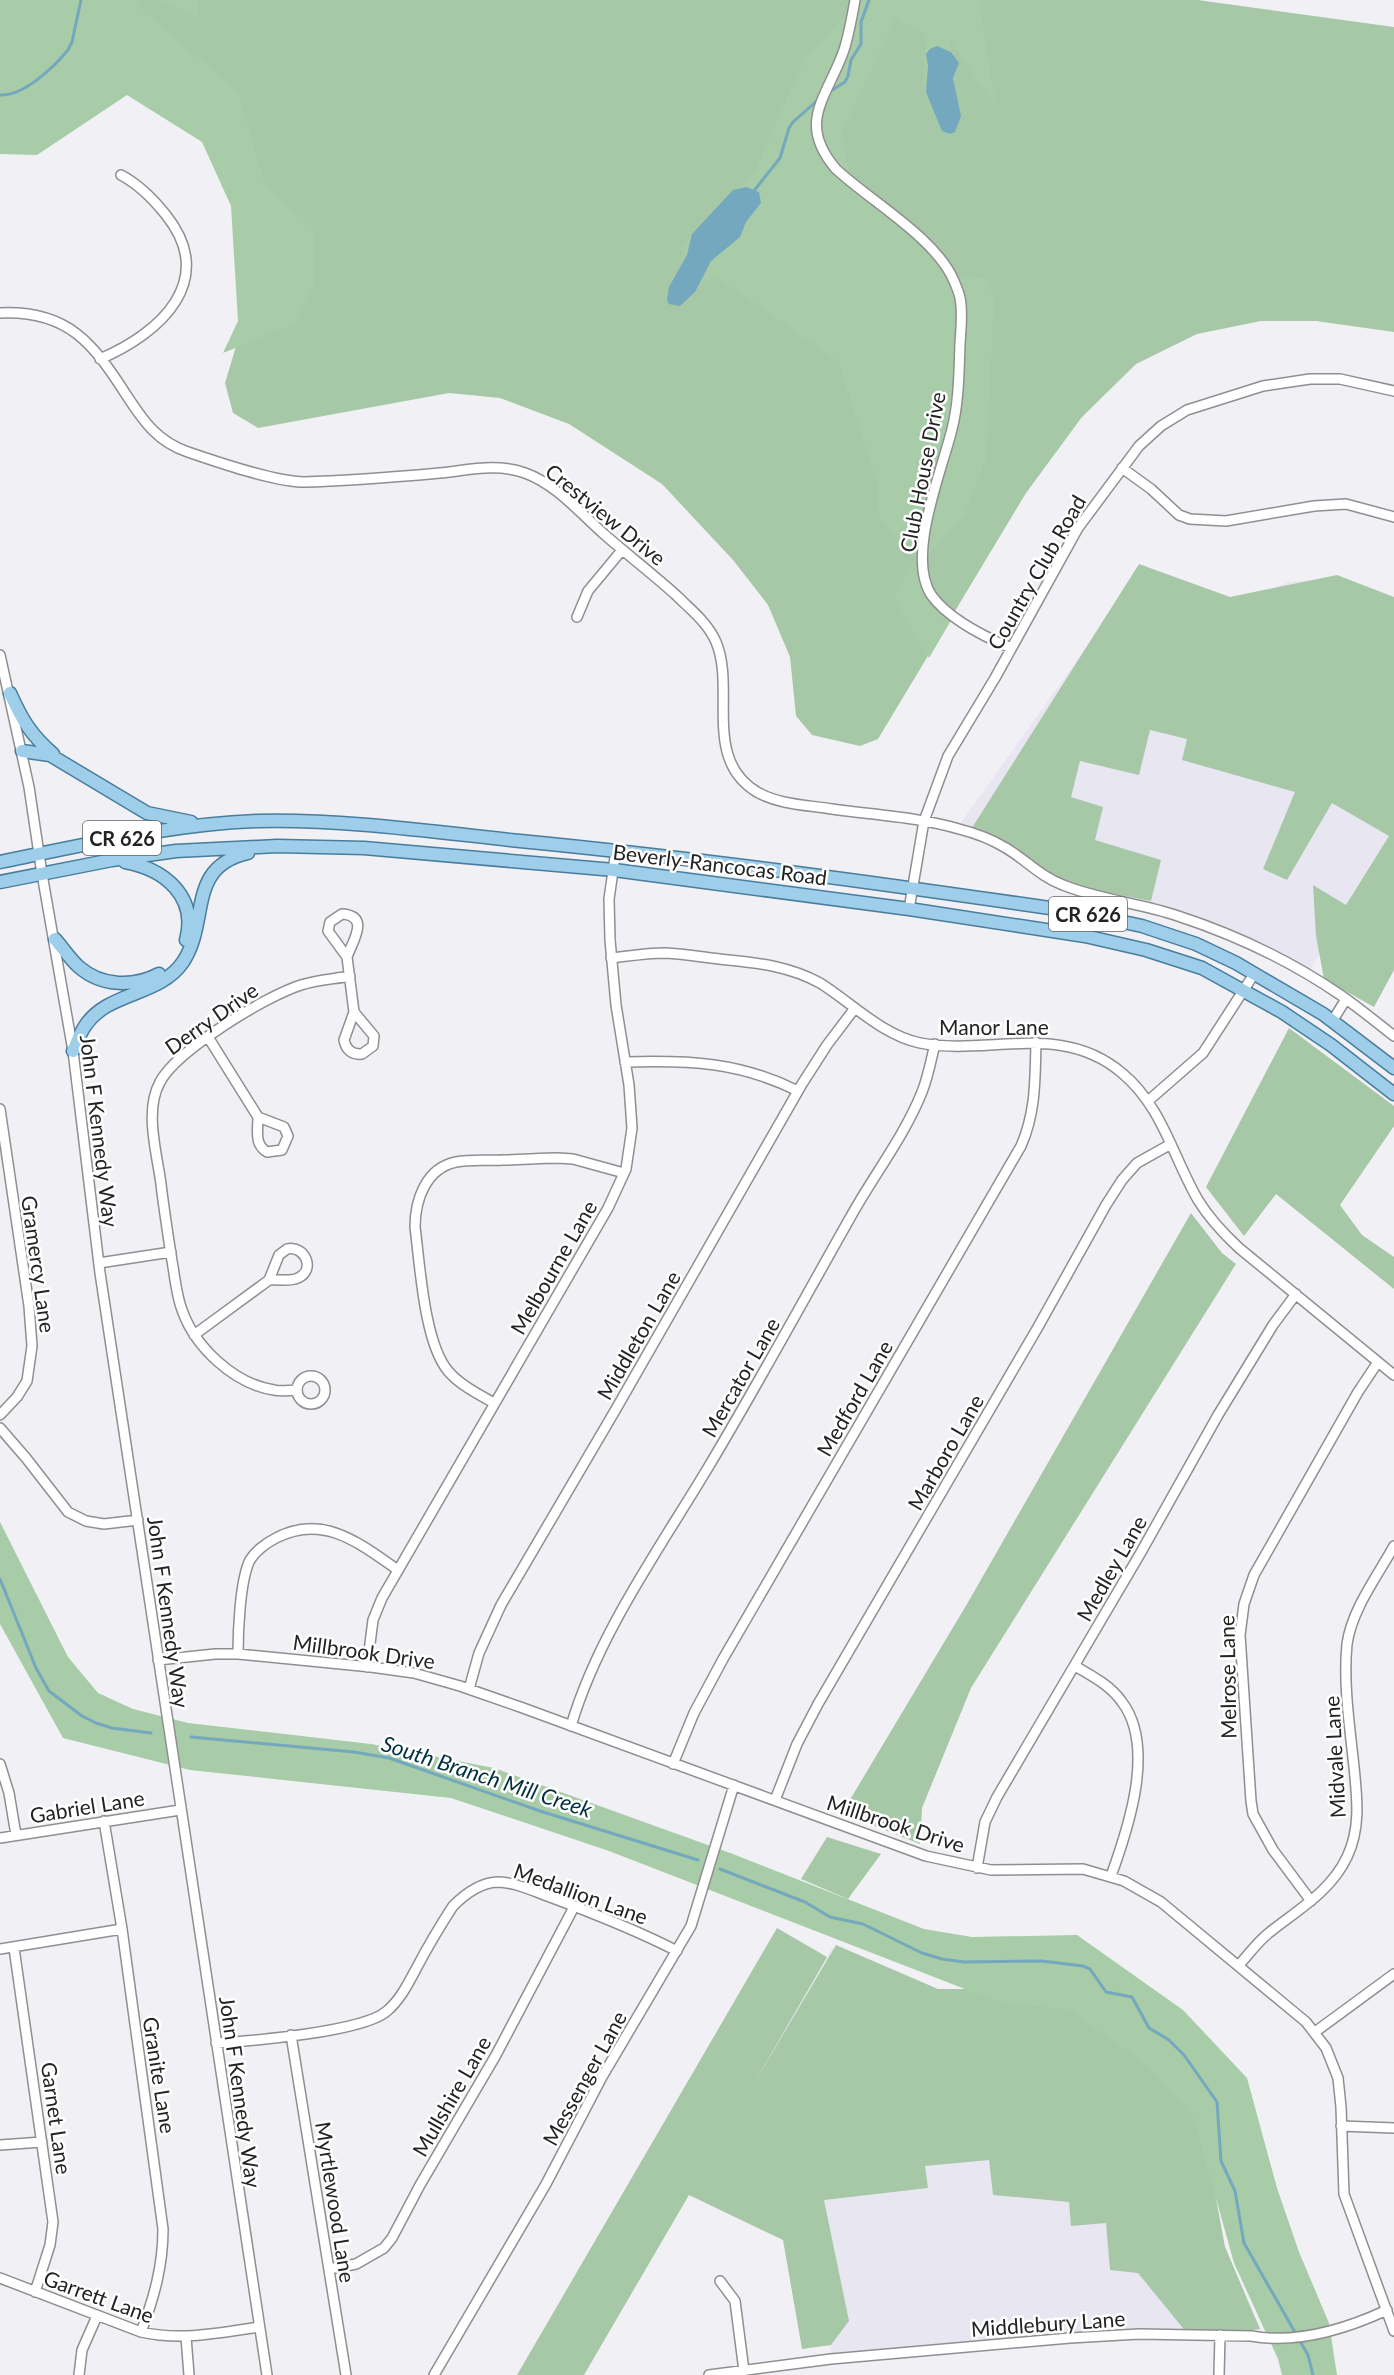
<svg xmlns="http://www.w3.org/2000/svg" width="1394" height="2375" font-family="Lato,sans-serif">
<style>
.built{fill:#e7e6f1}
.green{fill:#a7c8a7}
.forest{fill:#a7cca7}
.water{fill:#73a8be}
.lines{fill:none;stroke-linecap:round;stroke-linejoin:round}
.stream{stroke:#73a8be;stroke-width:3}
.minor-casing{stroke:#8f8f92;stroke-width:12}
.major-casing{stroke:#497d9c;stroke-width:15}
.minor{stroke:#fff;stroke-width:9}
.major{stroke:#9eceea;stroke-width:12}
.labels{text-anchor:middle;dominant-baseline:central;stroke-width:5;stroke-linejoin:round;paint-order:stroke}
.shield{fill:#fff;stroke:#656566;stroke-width:1.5}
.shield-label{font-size:20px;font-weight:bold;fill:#232324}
.street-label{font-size:21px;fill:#232324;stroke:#fff}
.water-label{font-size:22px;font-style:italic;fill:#00303f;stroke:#fff}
</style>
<rect width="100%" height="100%" fill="#f1f1f5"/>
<path class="built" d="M1140 572 1240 601 1289 582 1340 578 1394 827 1308 974 1193 921 1079 891 1005 847 957 828Z
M832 1948 900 1987 1220 2231 1242 2293 1266 2339 1122 2334 831 2359 826 2281 812 2239 699 2177Z"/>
<path class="green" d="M92 0H1198L1394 27V332L1316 321H1261L1197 334 1136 364 1082 417 1026 493 878 739 860 746 812 735 796 716 790 657 768 605 733 560 662 484 569 424 500 398 449 393 258 428 233 413 225 383 237 343 252 203Z
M1139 564 1230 597 1337 575 1394 597V970L1374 1007 1324 979 1316 936 1313 885 1346 905 1389 836 1332 803 1287 880 1263 869 1295 792 1182 760 1187 739 1150 730 1139 775 1080 761 1071 797 1103 807 1095 840 1161 860 1151 901 1059 883 970 831Z
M1289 1028 1394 1106V1126L1340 1205 1362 1235 1394 1257V1289L1276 1194 1244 1236 1206 1187Z
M1191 1213 1222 1253 1236 1264 971 1688 922 1808 920 1844 842 1813 967 1604Z
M827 1837 881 1854 848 1899 801 1879Z
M777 1928 827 1957 755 2082 836 1945 938 1989H1016L1068 1993 1199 2106 1225 2247 1260 2329 1191 2338 1138 2273 1110 2270 1106 2223 1071 2226 1069 2202 993 2195 989 2160 925 2166 928 2188 824 2200 849 2321 831 2345 802 2349 783 2240 689 2195 584 2375H517Z"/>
<path class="forest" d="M0 0H141L136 5 238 92 265 185 313 228 315 283 296 323 223 353 238 321 231 206 202 142 127 95 37 155 0 154Z
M159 0H198L197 16Z
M854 0H979L995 105 949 39 959 110 944 132 923 88 926 35 896 18 842 131 850 186 883 211 952 277 987 278 994 302 986 459 964 516 921 564 953 617 929 658 894 599 915 558 879 518 877 482 838 361 714 275 672 307 684 245 755 171 805 57 852 9Z
M0 1522 68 1657 98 1693 133 1709 188 1723 371 1744 494 1768 733 1854 924 1929 972 1937 1077 1935 1183 2010 1247 2078 1277 2188 1299 2252 1329 2323 1337 2375H1282L1278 2359 1234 2263 1194 2119 1150 2067 1068 2009 1001 2003 609 1851 451 1798 190 1770 63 1738 0 1624Z"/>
<path class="water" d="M937 46 951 52 959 63 953 78 961 116 955 132 950 134 942 131 926 92 928 66 926 54 930 49Z
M746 187 759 192 761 203 746 222 740 237 711 261 695 292 680 306 669 304 667 300 669 287 687 255 692 234 733 190Z"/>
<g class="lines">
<path class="stream" d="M829 92 845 82 848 76 851 60 861 44V22L869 0
M0 95C24 96 53 68 68 50L72 42 81 0
M753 192 780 158 789 128 793 122 819 99
M0 1579 36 1668 49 1691 82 1716 96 1723 112 1728 151 1733
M191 1737 354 1752 389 1758 540 1811 698 1860
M720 1869 805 1902 830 1917 863 1924 922 1953 942 1959 964 1962 1042 1961 1083 1966 1090 1969 1106 1992 1132 1997 1149 2028 1169 2040 1184 2055 1217 2102 1221 2161 1235 2191 1244 2243 1308 2355 1313 2375"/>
<defs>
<path id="minor" d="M855 0C852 17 849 34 844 50 827 98 796 122 836 169 870 201 936 238 954 281 956 286 959 292 960 298 963 312 961 328 960 343 959 371 959 402 952 429 942 471 905 558 932 596 949 619 985 637 1011 648
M0 313C68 310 93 343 127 396 144 422 158 442 188 452 217 462 275 482 304 482 349 481 395 477 440 473 469 470 497 463 525 473 556 484 581 514 605 535 629 556 654 575 677 596 691 610 708 623 716 642 736 689 702 759 757 792 780 805 807 805 832 809 874 815 918 817 959 829 975 833 991 839 1006 848 1026 860 1041 877 1063 885 1100 900 1141 903 1178 916 1236 935 1289 960 1339 994 1358 1007 1376 1022 1394 1036
M100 359C161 333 218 280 166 215 154 200 138 184 121 175
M1122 468 1151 489 1179 515 1190 519 1226 521 1314 506 1346 504 1394 517
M577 617 588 591 622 550
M0 655 29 787 42 874 73 1051 100 1273 267 2375
M909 909 924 821 948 756 995 678 1078 528 1139 446 1161 426 1187 410 1263 386 1310 379H1340L1394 391
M342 914C371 916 352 942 347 957L328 931 330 922Z
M347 957 354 1012
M611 958C629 956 647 953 665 953 687 954 707 958 728 960 760 963 791 967 820 983 852 1003 882 1035 920 1043 989 1056 1061 1021 1122 1073 1162 1106 1173 1157 1198 1200 1209 1218 1224 1234 1239 1248L1394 1375
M354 1012 374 1036 373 1046 362 1054C352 1055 346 1050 344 1040Z
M1333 1020 1346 999
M208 1037 258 1117
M625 1062C689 1060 740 1062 798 1091
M1148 1101 1203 1053 1254 974
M0 1109 29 1306 32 1346 27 1381 17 1397 0 1415
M258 1117 284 1127 288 1136 282 1150 267 1152C254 1144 258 1131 258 1117Z
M287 1249C305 1245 316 1270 298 1278 290 1282 277 1279 269 1280L279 1255Z
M99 1263 171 1252
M194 1335 269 1280
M297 1390a14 14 0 1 1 28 0a14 14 0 1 1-28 0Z
M297 1390C289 1390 281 1392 274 1390 234 1384 195 1347 182 1310 176 1294 175 1277 172 1261 168 1235 164 1210 161 1184 157 1153 144 1111 160 1082 177 1050 266 996 301 985 316 980 334 979 350 976
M494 1403C478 1394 460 1385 448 1371 424 1342 420 1265 415 1227 415 1200 426 1168 456 1162 471 1159 488 1161 503 1160 521 1160 540 1158 558 1158L573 1159 624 1173
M0 1428 26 1458 68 1512 86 1521 104 1524 138 1520
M238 1654C238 1631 240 1583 249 1562 254 1552 266 1543 276 1538 324 1513 360 1544 398 1570
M158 1660 215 1654H238L371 1667 414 1673 460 1686 523 1708 926 1856 991 1870 1083 1869 1124 1881 1161 1902 1306 2022 1326 2048 1338 2078 1341 2107 1344 2194 1394 2331
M1075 1666C1092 1676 1110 1685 1122 1702 1156 1747 1128 1829 1111 1876
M367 1667 373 1620 382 1598 608 1208 626 1169 632 1128 629 1085 616 1005 610 940 609 899 616 850
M469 1689 479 1653 501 1605 616 1409 802 1084 827 1045 855 1008
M571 1726C598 1634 660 1548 709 1466 758 1384 803 1301 850 1218 873 1176 904 1137 922 1092 928 1077 931 1060 935 1044
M0 1764 9 1793 16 1835
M673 1764 694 1713 723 1659 1021 1146C1036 1112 1035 1079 1036 1042
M775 1800 797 1744 818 1704 1038 1327 1106 1205 1122 1180 1137 1163 1171 1144
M104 1821 122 1929 163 2229C163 2266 154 2298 141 2332
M0 1838 180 1810
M977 1868 985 1822 997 1797 1140 1554 1218 1415 1273 1325 1296 1294
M1311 1901 1273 1850 1253 1814 1251 1801 1240 1635 1244 1604 1254 1575 1358 1392 1378 1362
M14 1948 53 2222 50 2245 35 2292
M0 1949 122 1929
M1239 1965C1249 1954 1258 1941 1270 1932 1299 1909 1331 1891 1347 1857 1361 1828 1357 1797 1354 1767 1350 1728 1343 1684 1347 1644 1352 1609 1377 1577 1394 1546
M1315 2032 1394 1974
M291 2035 346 2375
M216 2043C251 2041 363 2032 387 2011 400 2000 408 1984 416 1969 427 1948 440 1926 453 1906 465 1894 479 1883 497 1882 515 1882 533 1891 550 1897 593 1913 636 1930 677 1951
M1341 2126 1394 2128
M0 2145 42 2142
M329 2269 356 2264 384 2248 392 2238 420 2185 496 2055 574 1907
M0 2278 141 2332C181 2341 219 2333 259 2327
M720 2281 735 2301 744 2371
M186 2337 189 2375
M79 2375 82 2350 97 2316
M434 2375 546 2184 602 2077 691 1926 734 1785
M709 2375 831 2359 1070 2338 1139 2334 1251 2336C1296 2344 1346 2329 1387 2310
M1219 2375 1220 2335"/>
<path id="major" d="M10 693C22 720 31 735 53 754
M22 751 50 755 147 813 191 822
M0 862C85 845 171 824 258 821 344 819 435 832 520 841 706 859 892 885 1077 912L1142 926 1196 944 1236 963 1323 1014 1394 1068
M125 862C164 869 198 896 186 940
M0 882 112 860 176 851 277 846 364 848 614 870 909 909 1085 936 1146 950 1202 968 1282 1012 1331 1045 1394 1094
M55 939C63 948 70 959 79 967 102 987 134 987 159 974
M73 1051C77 1043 80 1033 85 1026 108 991 159 997 183 962 210 921 186 867 248 853"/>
</defs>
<use href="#minor" class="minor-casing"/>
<use href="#major" class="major-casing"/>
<use href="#minor" class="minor"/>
<use href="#major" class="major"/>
</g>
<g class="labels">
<g class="shield">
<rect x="83" y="821" width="78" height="34" rx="4.5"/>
<rect x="1049" y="897" width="78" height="34" rx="4.5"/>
</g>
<g class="shield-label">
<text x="122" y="838">CR 626</text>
<text x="1088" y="914">CR 626</text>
</g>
<g class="street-label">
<text transform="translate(922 472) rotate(-79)">Club House Drive</text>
<text transform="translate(606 514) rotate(39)">Crestview Drive</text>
<text transform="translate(1036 572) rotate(-60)">Country Club Road</text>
<text transform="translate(720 864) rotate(7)">Beverly-Rancocas Road</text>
<text transform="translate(211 1018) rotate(-35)">Derry Drive</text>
<text x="994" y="1026">Manor Lane</text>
<text transform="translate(100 1131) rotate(83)">John F Kennedy Way</text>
<text transform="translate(39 1264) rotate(82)">Gramercy Lane</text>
<text transform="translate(553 1267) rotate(-60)">Melbourne Lane</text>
<text transform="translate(638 1335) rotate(-60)">Middleton Lane</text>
<text transform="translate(740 1377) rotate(-60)">Mercator Lane</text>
<text transform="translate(854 1398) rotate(-60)">Medford Lane</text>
<text transform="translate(945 1452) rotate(-60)">Marboro Lane</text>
<text transform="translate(1111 1568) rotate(-60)">Medley Lane</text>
<text transform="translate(169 1612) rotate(82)">John F Kennedy Way</text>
<text transform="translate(364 1651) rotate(8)">Millbrook Drive</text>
<text transform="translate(1227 1677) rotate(-91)">Melrose Lane</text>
<text transform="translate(1334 1757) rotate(-93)">Midvale Lane</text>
<text transform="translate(87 1806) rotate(-9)">Gabriel Lane</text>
<text transform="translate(896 1823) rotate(18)">Millbrook Drive</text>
<text transform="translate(581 1893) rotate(20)">Medallion Lane</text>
<text transform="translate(160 2075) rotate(81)">Granite Lane</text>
<text transform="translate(584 2078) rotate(-61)">Messenger Lane</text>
<text transform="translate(241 2092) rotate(82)">John F Kennedy Way</text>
<text transform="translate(451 2096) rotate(-60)">Mullshire Lane</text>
<text transform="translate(57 2118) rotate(82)">Garnet Lane</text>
<text transform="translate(336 2202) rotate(81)">Myrtlewood Lane</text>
<text transform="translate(99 2296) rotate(20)">Garrett Lane</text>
<text transform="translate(1048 2323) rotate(-4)">Middlebury Lane</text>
</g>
<g class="water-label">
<text transform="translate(487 1776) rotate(18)">South Branch Mill Creek</text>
</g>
</g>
</svg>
